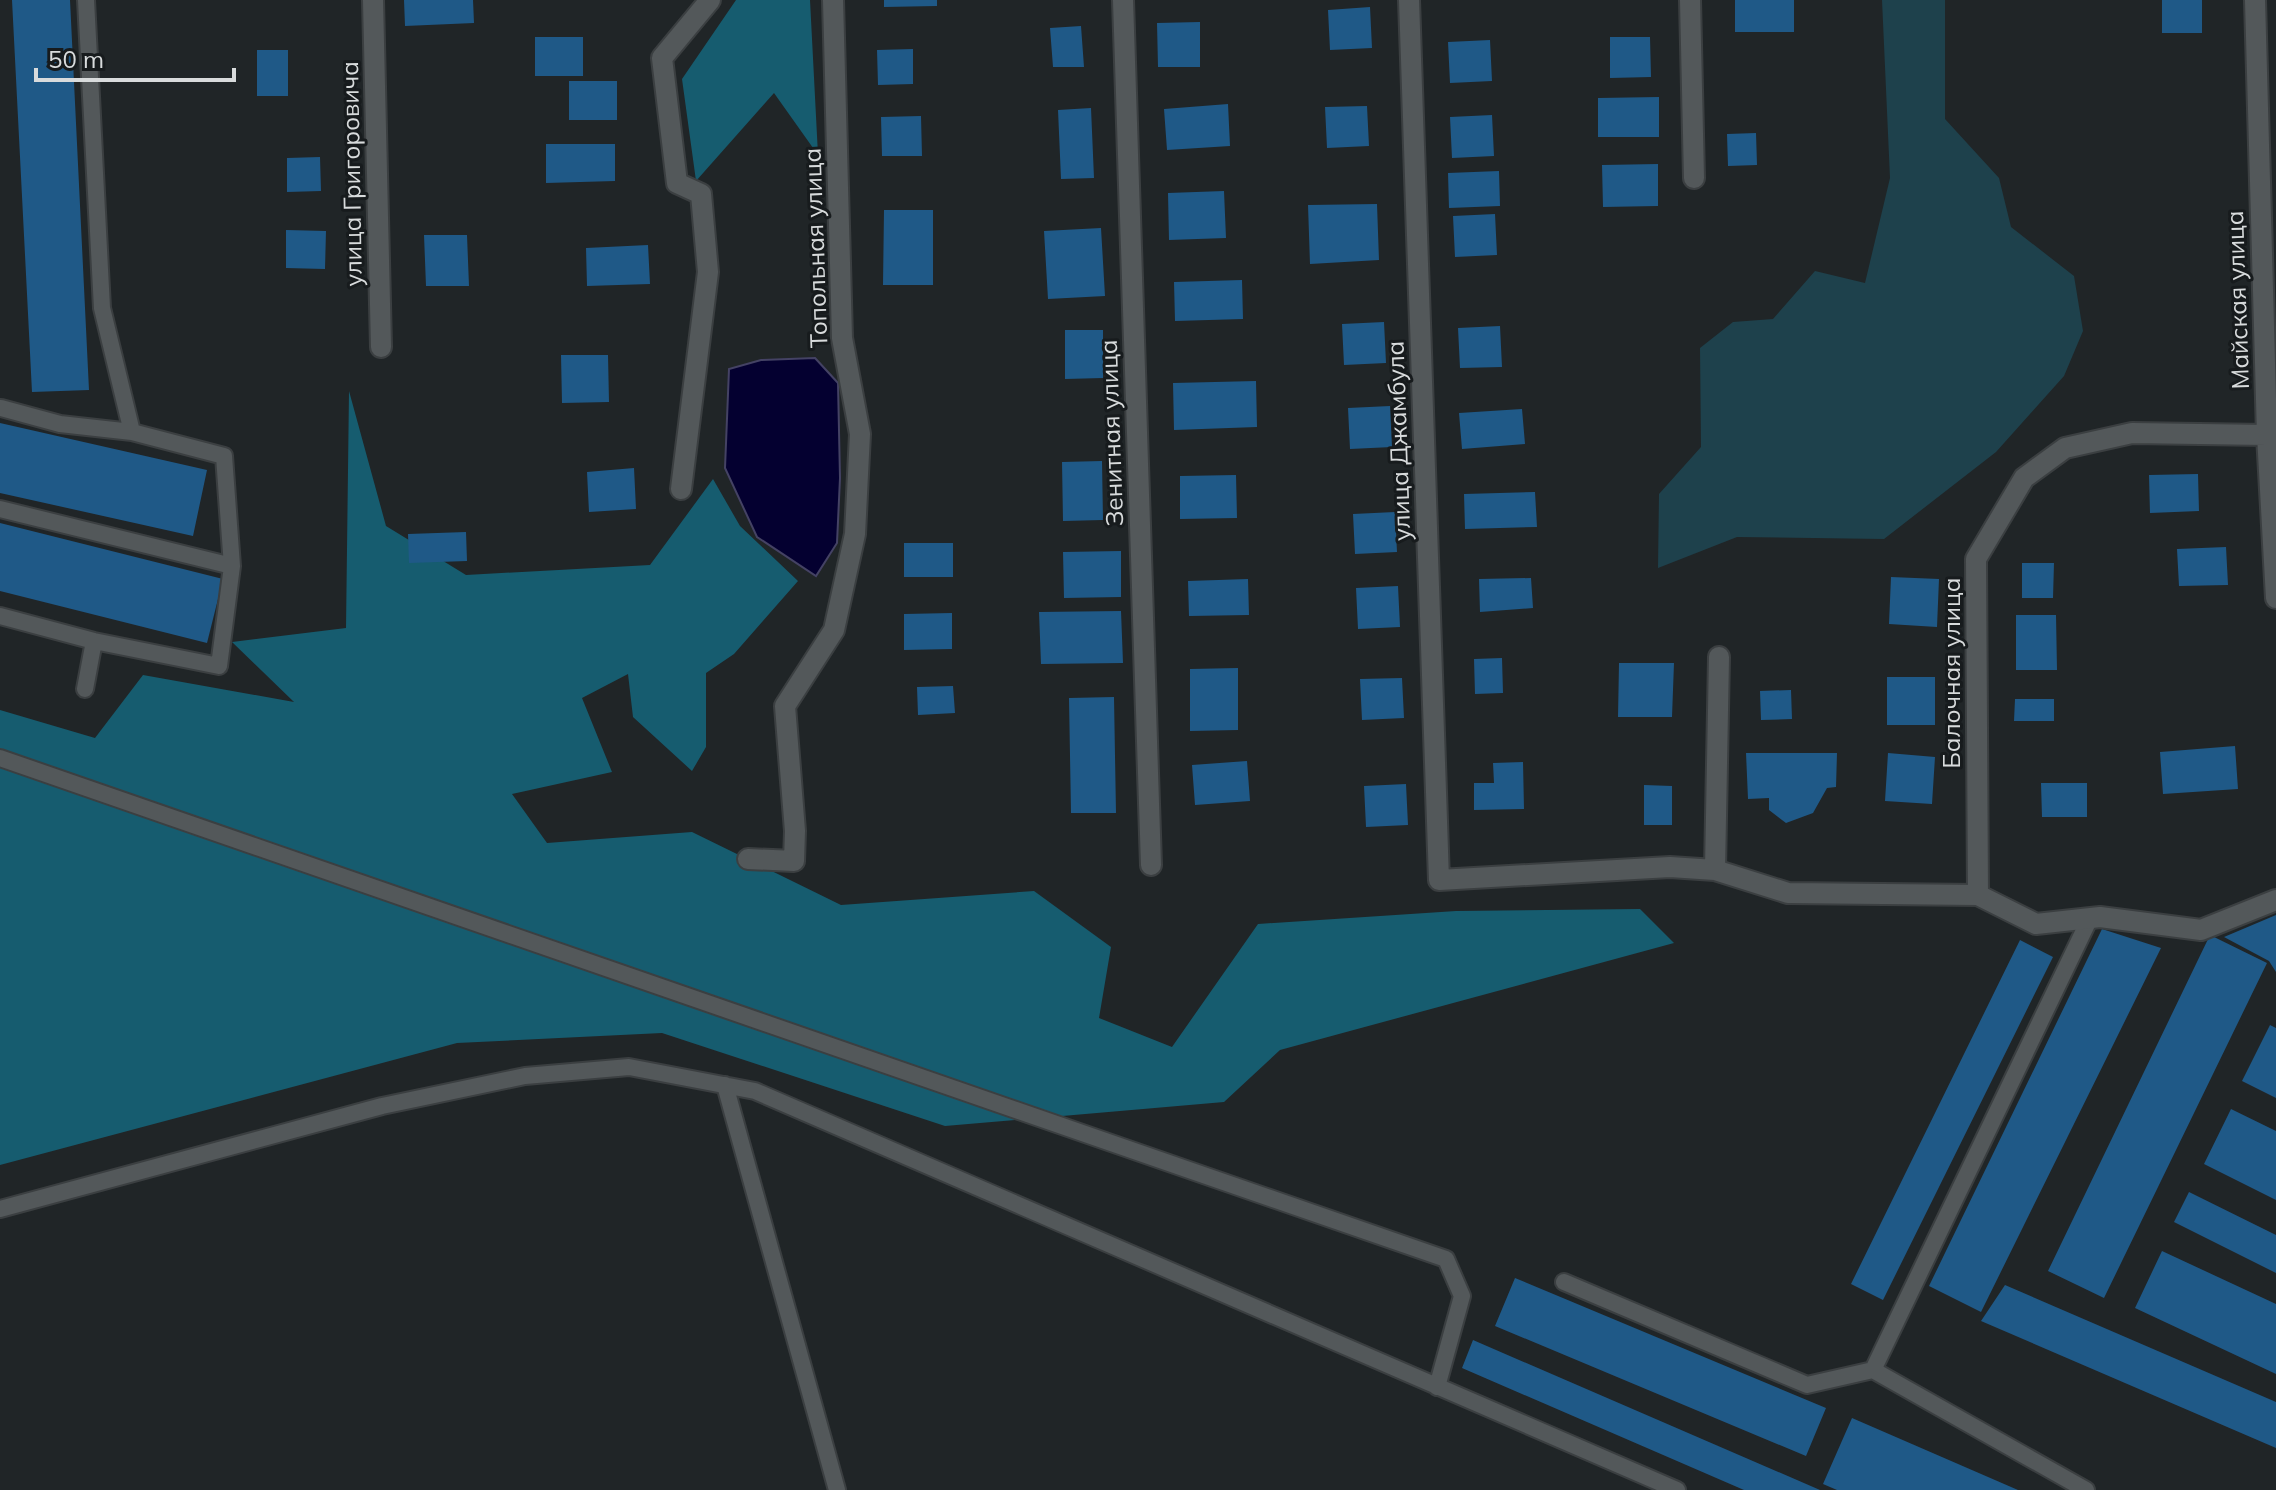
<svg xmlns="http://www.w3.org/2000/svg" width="2276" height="1490" font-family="Mulish,sans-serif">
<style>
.green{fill:#1e414c}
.forest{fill:#165c6f}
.water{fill:#040030;stroke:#444264;stroke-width:2}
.building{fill:#1f5987}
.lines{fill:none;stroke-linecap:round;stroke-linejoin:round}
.service-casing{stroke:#3b3f41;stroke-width:20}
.minor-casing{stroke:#3b3f41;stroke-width:24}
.service{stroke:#53585a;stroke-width:16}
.minor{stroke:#53585a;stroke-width:20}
.labels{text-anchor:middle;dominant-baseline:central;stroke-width:6;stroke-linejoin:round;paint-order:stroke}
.street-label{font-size:24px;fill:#d8dbdc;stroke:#171b1d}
</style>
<rect width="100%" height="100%" fill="#202527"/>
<path class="green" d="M1882 0H1945V119L1999 178 2011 227 2074 276 2083 331 2064 376 1996 452 1884 539 1737 537 1658 568 1659 494 1701 447 1700 348 1733 322 1773 319 1815 271 1865 283 1890 178Z"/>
<path class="forest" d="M736 0H810L818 155 774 93 696 181 682 79Z
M349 391 386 526 466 575 650 565 713 479 740 526 798 581 734 654 706 673V747L692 771 633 717 628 674 582 698 612 772 512 794 547 843 692 832 841 905 1034 891 1111 947 1099 1018 1172 1047 1258 924 1456 911 1640 909 1674 943 1280 1050 1224 1102 945 1126 662 1033 457 1043 0 1165V710L95 738 143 675 294 702 232 642 346 628Z"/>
<path class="water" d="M815 358 838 383 840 478 837 543 816 576 757 537 725 468 729 369 761 360Z"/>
<path class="building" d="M12 0H70L89 390 32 392Z
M404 0H473L474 23 405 26Z
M884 0H937V6L884 7Z
M1735 0H1794V32H1735Z
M2162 0H2202V33H2162Z
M1370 7 1372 48 1330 50 1328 10Z
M1200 22V67H1158L1157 23Z
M1081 26 1084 67H1053L1050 28Z
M535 37H583V76H535Z
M1610 37H1650L1651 77 1610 78Z
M1490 40 1492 81 1450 83 1448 42Z
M913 49V84L878 85 877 50Z
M257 50H288V96H257Z
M569 81H617V120H569Z
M1659 97V137H1598V98Z
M1228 104 1230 146 1167 150 1164 109Z
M1367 106 1369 146 1327 148 1325 107Z
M1091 108 1094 178 1061 179 1058 110Z
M1492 115 1494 156 1452 158 1450 117Z
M921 116 922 156H882L881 117Z
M1756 133 1757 165 1728 166 1727 134Z
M546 144H615V181L546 183Z
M320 157 321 191 287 192V158Z
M1658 164V206L1603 207 1602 165Z
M1499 171 1500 206 1449 208 1448 173Z
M1224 191 1226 238 1169 240 1168 193Z
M1377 204 1379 260 1310 264 1308 205Z
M884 210H933V285H883Z
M1495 214 1497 255 1455 257 1453 216Z
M1101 228 1105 296 1048 299 1044 231Z
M286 230 326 231 325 269 286 268Z
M424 235H467L469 286H426Z
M648 245 650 284 587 286 586 248Z
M1242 280 1243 319 1175 321 1174 282Z
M1384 322 1386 363 1344 365 1342 324Z
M1500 326 1502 367 1460 368 1458 328Z
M1065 330H1103V378L1065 379Z
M561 355H608L609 402 562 403Z
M1256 381 1257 427 1174 430 1173 383Z
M1390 406 1392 447 1350 449 1348 408Z
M1522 409 1525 444 1462 449 1459 413Z
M0 423 207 470 193 536 0 493Z
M1102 461 1103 520 1063 521 1062 462Z
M634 468 636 509 589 512 587 472Z
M2198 474 2199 511 2150 513 2149 475Z
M1236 475 1237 518 1180 519V476Z
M1535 492 1537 527 1465 529 1464 494Z
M1395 512 1397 552 1355 554 1353 514Z
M0 523 223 579 207 643 0 591Z
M466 532 467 561 409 563 408 534Z
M904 543H953V577H904Z
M2226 547 2228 585 2179 586 2177 549Z
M1121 551V597L1064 598 1063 552Z
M2022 563H2054L2053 598H2022Z
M1891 577 1939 579 1937 627 1889 624Z
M1531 578 1533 608 1480 612 1479 579Z
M1248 579 1249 615 1189 616 1188 581Z
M1398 586 1400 627 1358 629 1356 588Z
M1121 611 1123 663 1041 664 1039 612Z
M952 613V649L904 650V614Z
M2016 615H2056L2057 670H2016Z
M1502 658 1503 693 1475 694 1474 659Z
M1619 663H1674L1672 717H1618Z
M1238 668V730L1190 731V669Z
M1887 677H1935V725H1887Z
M1402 678 1404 718 1362 720 1360 679Z
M953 686 955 713 918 715 917 687Z
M1791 690 1792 719 1761 720 1760 691Z
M1114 697 1116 813H1071L1069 698Z
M2015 699H2054V721H2014Z
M2235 746 2238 789 2163 794 2160 752Z
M1746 753H1837L1836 787 1827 788 1813 813 1786 823 1769 810V798L1748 799Z
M1888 753 1935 757 1932 804 1885 801Z
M1247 761 1250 801 1195 805 1192 765Z
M1523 762 1524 809 1474 810V783H1494L1493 763Z
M2041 783H2087V817H2042Z
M1406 784 1408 825 1366 827 1364 786Z
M1644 785 1672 786V825H1644Z
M2276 915V972L2269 961 2224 937Z
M2102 929 2161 948 1981 1312 1929 1286Z
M2210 935 2267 963 2104 1298 2048 1271Z
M2020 940 2053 957 1883 1300 1851 1284Z
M2270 1025 2276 1028V1098L2242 1081Z
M2231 1109 2276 1131V1200L2204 1164Z
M2189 1192 2276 1235V1273L2174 1222Z
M2162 1251 2276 1304V1374L2135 1308Z
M1515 1278 1826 1408 1806 1456 1495 1326Z
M2005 1285 2276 1402V1448L1981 1321Z
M1473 1340 1820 1490H1744L1462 1368Z
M1852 1418 2018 1490H1837L1823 1484Z"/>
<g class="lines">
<defs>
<path id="service" d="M1 408 60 424 132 432
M0 509 232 566
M0 616 94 641 219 666 232 566 224 456 132 432 102 308 86 0
M85 689 94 641
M0 758 1446 1259 1462 1296 1437 1387
M725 1085 837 1490
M0 1209 382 1106 525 1076 629 1067 755 1091 1677 1490
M1564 1282 1807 1385 1873 1370
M2086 1490 1873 1370 2090 918"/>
<path id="minor" d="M373 0 381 347
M1123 0 1151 865
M1409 0 1439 880 1670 867 1715 870 1788 893 1978 895 2036 924 2100 917 2201 930 2276 900
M1690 0 1694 178
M2255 0 2267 435 2276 598
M681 489 708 272 701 194 677 183 662 58 710 0
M748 859 794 861 795 831 785 706 834 630 855 534 860 434 842 338 833 0
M1715 870 1719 657
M1978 895 1976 559 2024 478 2065 448 2132 433 2267 435"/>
</defs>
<use href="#service" class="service-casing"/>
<use href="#minor" class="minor-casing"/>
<use href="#service" class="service"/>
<use href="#minor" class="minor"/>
</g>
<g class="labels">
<g class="street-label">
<text transform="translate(351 174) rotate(-91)">улица Григоровича</text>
<text transform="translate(815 248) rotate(-92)">Топольная улица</text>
<text transform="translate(2237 300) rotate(-92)">Майская улица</text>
<text transform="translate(1111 433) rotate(-92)">Зенитная улица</text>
<text transform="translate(1398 441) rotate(-92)">улица Джамбула</text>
<text transform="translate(1951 673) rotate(-90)">Балочная улица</text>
</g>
</g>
<path d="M36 68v12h198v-12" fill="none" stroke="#d8dbdc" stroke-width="4"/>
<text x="48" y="68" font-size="24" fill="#d8dbdc" stroke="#171b1d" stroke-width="6" paint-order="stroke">50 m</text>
</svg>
